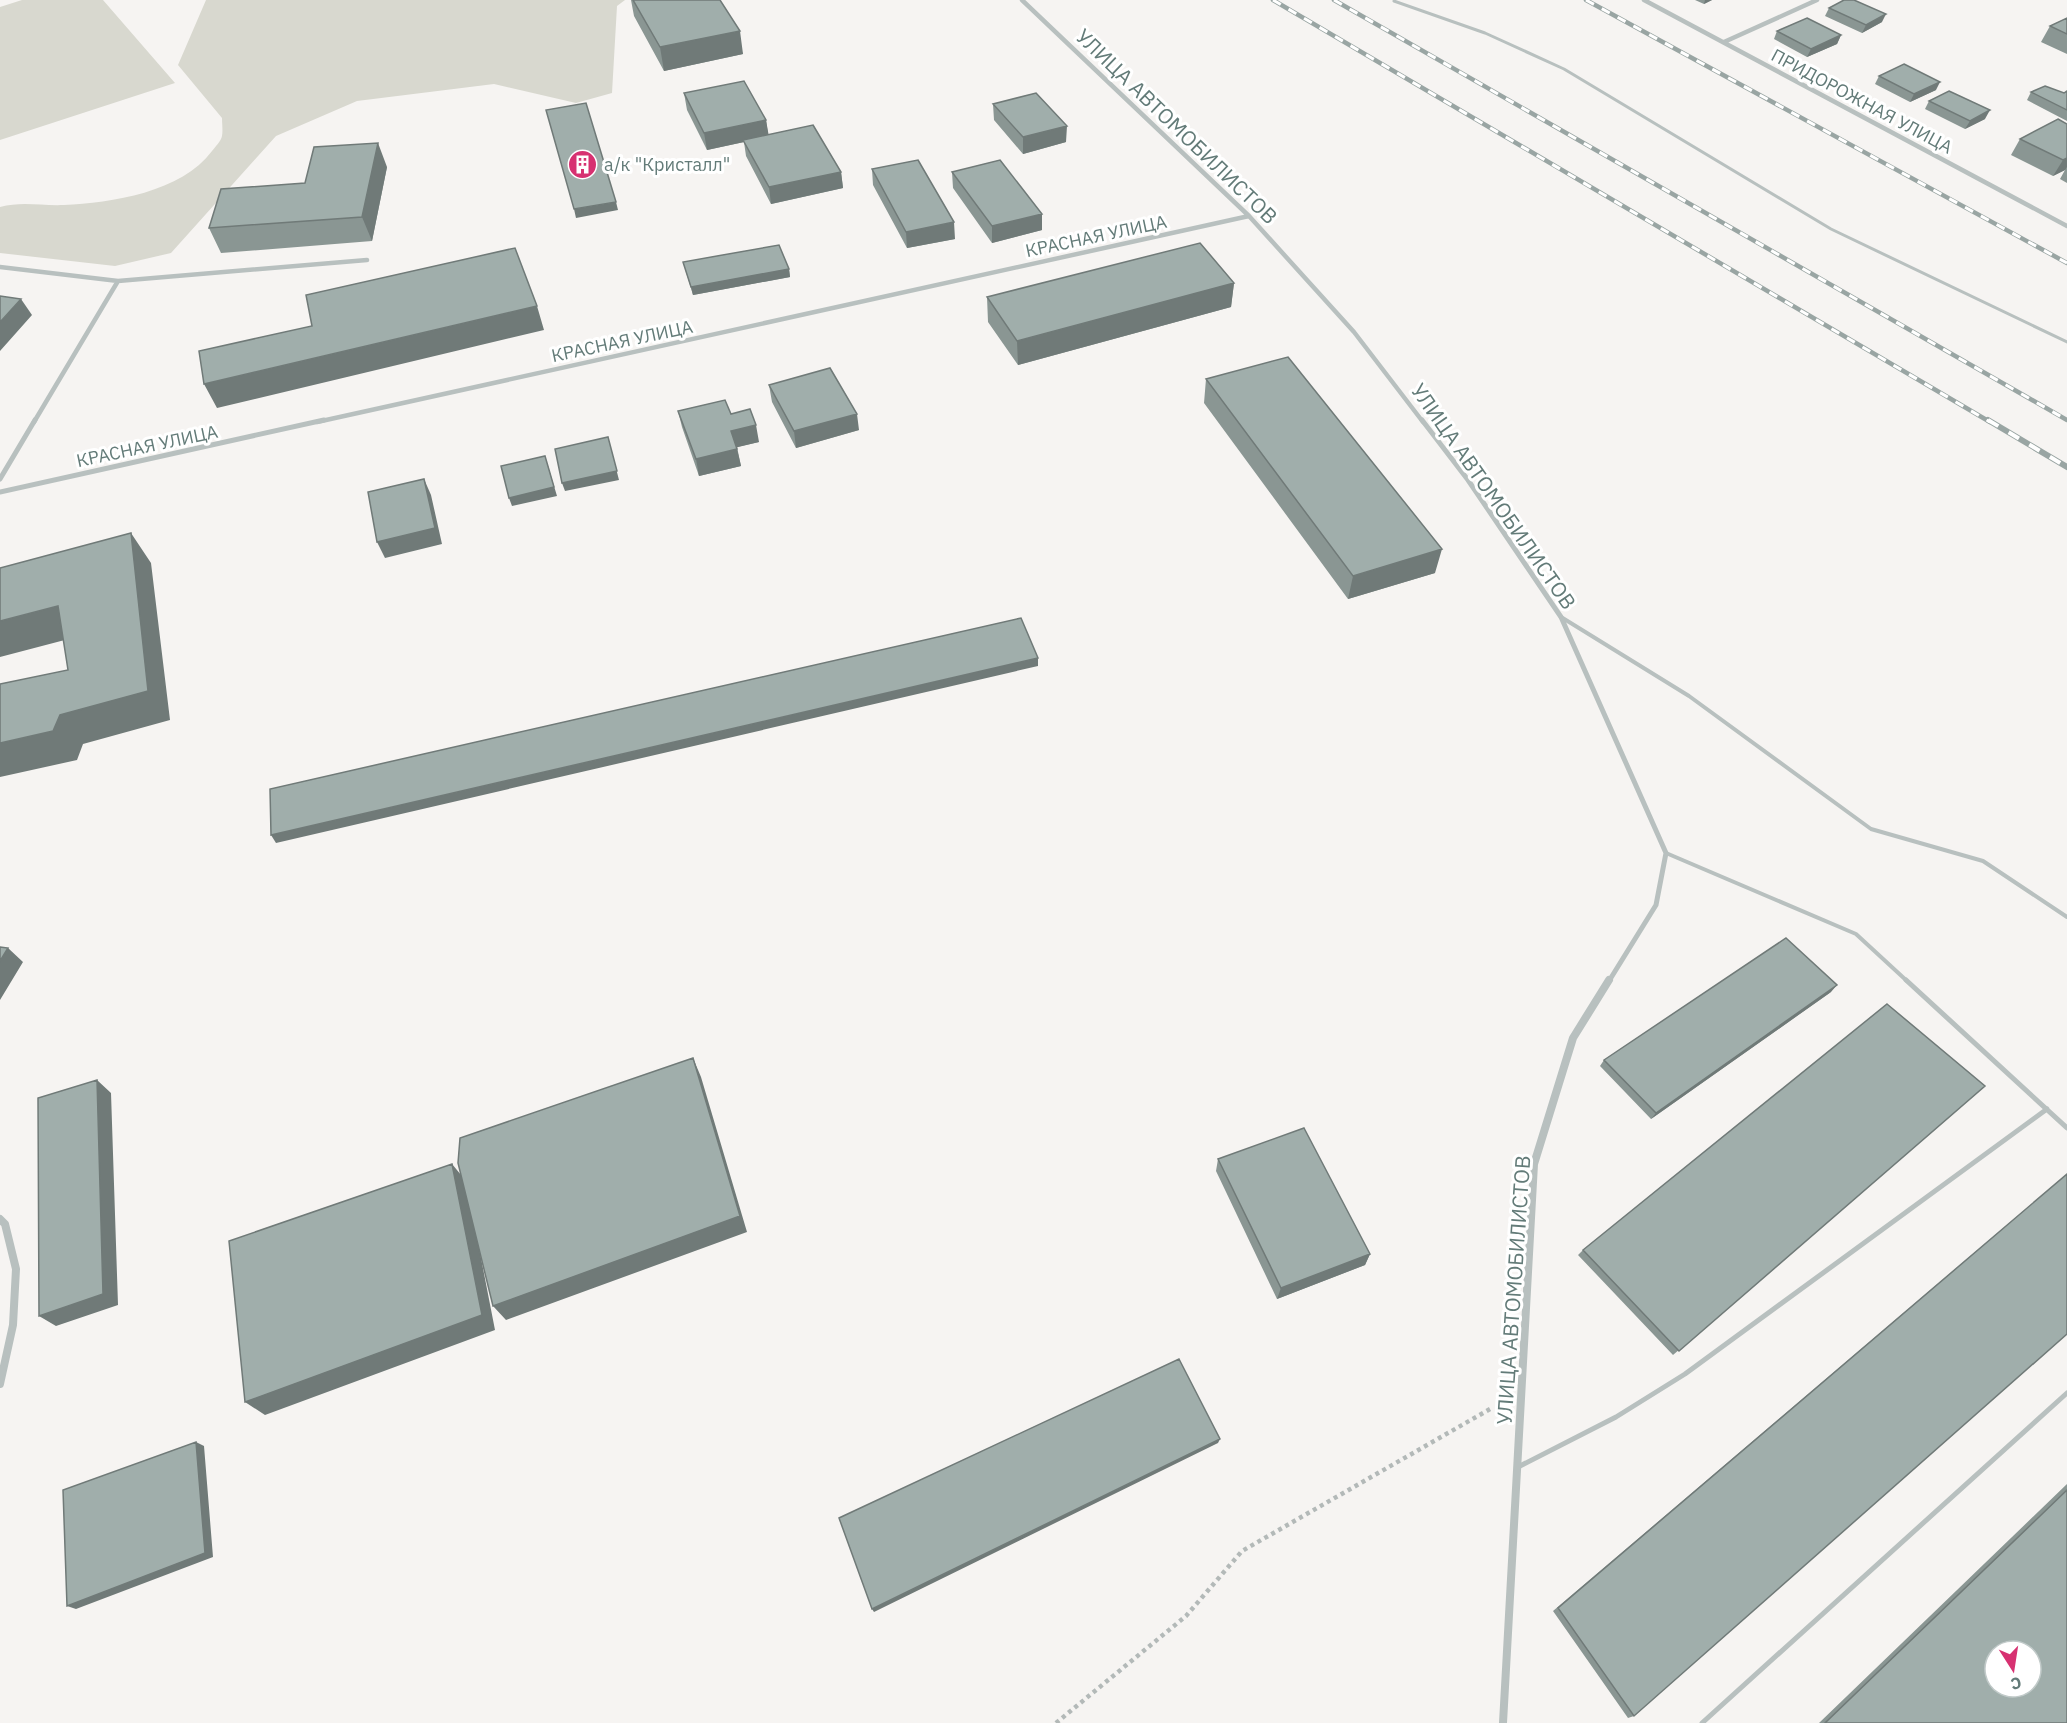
<svg xmlns="http://www.w3.org/2000/svg" width="2067" height="1723" font-family="'IBM Plex Sans',sans-serif">
<style>
.green{fill:#d8d8cf}
.lines{fill:none;stroke-linecap:round;stroke-linejoin:round}
.path{stroke:#b3b9b8;stroke-width:4.5;stroke-dasharray:4 4;stroke-linecap:butt}
.service-far2{stroke:#b8c0bf;stroke-width:3}
.service-far1{stroke:#b8c0bf;stroke-width:4}
.service{stroke:#b8c0bf;stroke-width:5}
.minor-far2{stroke:#b8c0bf;stroke-width:4.5}
.minor-far1{stroke:#b8c0bf;stroke-width:5}
.minor{stroke:#b8c0bf;stroke-width:8}
.rail-far1-casing{stroke:#99a5a3;stroke-width:4.5}
.rail-casing{stroke:#99a5a3;stroke-width:6}
.rail-far1{stroke:#fff;stroke-width:3;stroke-dasharray:9;stroke-linecap:butt}
.rail{stroke:#fff;stroke-width:4;stroke-dasharray:12;stroke-linecap:butt}
.wall{fill:#8a9693}
.shaded-wall{fill:#707a78}
.building{fill:#a0aeab;stroke:#707a78;stroke-width:1.5;fill-rule:evenodd}
.labels{text-anchor:middle;dominant-baseline:central;stroke-width:6;stroke-linejoin:round;paint-order:stroke}
.far-street-label{font-size:18px;fill:#637b78;stroke:#fff}
.far-poi-label{font-size:18px;fill:#637b78;stroke:#fff;text-anchor:start}
.street-label{font-size:21px;fill:#637b78;stroke:#fff}
</style>
<rect width="100%" height="100%" fill="#f6f4f2"/>
<path class="green" d="M22 0H103L175 83 0 140V7Z
M206 0H625L617 6 612 93 576 103 494 84 357 101 276 136 171 253 115 266 0 253V207C22 201 41 206 64 205 111 203 182 192 212 151 215 147 221 141 222 136 223 131 222 123 222 118L178 65Z"/>
<g class="lines">
<path class="path" d="M1056 1723 1186 1616 1242 1551 1490 1409"/>
<path class="service-far2" d="M1394 1 1485 33 1564 69 1831 229 2067 342"/>
<path class="service-far1" d="M1561 617 1689 696 1871 829 1983 861 2067 917
M1666 853 1856 934 1907 981"/>
<path class="service" d="M1906 980 2067 1128
M1518 1467 1616 1417 1685 1374 2047 1109
M1702 1723 2067 1393"/>
<path class="minor-far2" d="M1022 0 1249 216 1354 332 1423 422
M1644 0 2067 226
M1724 42 1817 0
M0 267 118 281 367 260
M34 422 118 281
M317 422 1249 216"/>
<path class="minor-far1" d="M1422 420 1468 480 1561 617 1666 853 1656 905 1609 981
M0 479 35 420
M0 492 324 420"/>
<path class="minor" d="M0 1219 5 1224 16 1269 13 1325 0 1384
M1503 1723 1534 1164 1573 1038 1609 980"/>
<defs>
<path id="rail-far1" d="M1273 0 1990 422
M1334 0 2067 420
M1586 0 2067 263"/>
<path id="rail" d="M1988 420 2067 467"/>
</defs>
<use href="#rail-far1" class="rail-far1-casing"/>
<use href="#rail" class="rail-casing"/>
<use href="#rail-far1" class="rail-far1"/>
<use href="#rail" class="rail"/>
</g>
<path class="wall" d="M631 0H720L743 54 664 71 634 16Z
M1695 0H1712L1704 4Z
M1829 8 1882 22 1862 33 1825 16Z
M2067 18V54L2041 42 2050 26Z
M1777 31 1841 35 1837 44 1807 57 1774 39Z
M1879 76 1936 90 1910 102 1875 84Z
M2067 91V121L2027 100 2031 92 2064 93Z
M684 93 766 120 768 134 841 172 843 188 771 204 746 156 744 142 707 150 687 110Z
M1929 101 1985 119 1965 129 1925 109Z
M993 104 1066 142 1023 154 994 120Z
M2067 124V183L2060 179 2065 170 2053 176 2011 155 2020 139Z
M387 167 372 241 221 253 209 228 305 183Z
M872 169 955 239 907 248 873 185Z
M952 172 1042 230 992 243 953 188Z
M683 262 789 269 790 277 693 295Z
M1234 283 1231 307 1018 365 988 322 987 297Z
M1206 379 1435 573 1348 599 1204 403Z
M769 385 859 430 796 448 772 402Z
M678 411 731 414 759 442 737 447 741 466 699 476 682 427Z
M1831 992 1651 1119 1600 1066 1604 1060Z
M1985 1086 1673 1355 1578 1255 1583 1250Z
M1218 1159 1370 1254 1365 1265 1277 1299 1216 1171Z
M2067 1174 1634 1716 1628 1718 1553 1611Z
M2067 1484V1723H1819Z"/>
<path class="shaded-wall" d="M1705 0H1712L1704 4Z
M1886 14 1882 22 1862 33 1866 25Z
M740 31 743 54 664 71 660 47Z
M1841 35 1837 44 1807 57 1811 49Z
M1940 82 1936 90 1910 102 1914 94Z
M1990 110 1985 119 1965 129 1970 121Z
M766 120 769 137 743 140 744 142 707 150 704 133Z
M1067 126 1066 142 1023 154V137Z
M378 143 387 167 372 241 362 217Z
M2067 158V167L2065 170 2053 176 2063 160Z
M841 172 843 188 771 204 769 187Z
M616 202 618 210 576 218 574 209Z
M1042 214V230L992 243V226Z
M954 222 955 239 907 248 906 232Z
M789 269 790 277 693 295 691 287Z
M1234 283 1231 307 1018 365 1017 341Z
M21 299 32 315 0 351V322Z
M537 306 544 330 217 408 204 384Z
M857 414 859 430 796 448 794 431Z
M756 425 759 442 734 448 731 431Z
M608 437 619 480 565 491 562 483Z
M737 449 741 466 699 476 696 459Z
M545 456 557 496 512 506 509 498Z
M424 479 431 495 442 544 385 558 377 542Z
M131 533 151 563 170 720 83 744 77 760 0 777V743L53 731Z
M1442 549 1435 573 1348 599 1353 576Z
M58 606 80 636 0 657V621Z
M1038 658V666L276 843 271 835Z
M8 948 23 962 0 1000V961Z
M1837 985 1831 992 1651 1119 1656 1113Z
M693 1058 701 1077 747 1232 506 1320 493 1306Z
M97 1080 111 1093 118 1305 56 1326 39 1316Z
M452 1164 466 1181 495 1330 265 1415 245 1402Z
M1370 1254 1365 1265 1277 1299 1281 1288Z
M1220 1439 1218 1443 874 1612 872 1609Z
M196 1442 204 1446 213 1557 76 1609 67 1606Z"/>
<path class="building" d="M633 0H720L740 31 660 47Z
M1844 0H1854L1886 14 1866 25 1829 8Z
M1807 18 1841 35 1811 49 1777 31Z
M2067 18V34L2050 26Z
M1904 64 1940 82 1914 94 1879 76Z
M744 81 766 120 704 133 684 93Z
M2045 86 2064 93 2067 91V110L2031 92Z
M1949 91 1990 110 1970 121 1929 101Z
M1036 93 1067 126 1023 137 993 104Z
M586 103 616 202 574 209 546 110Z
M2058 119 2067 124V158L2063 160 2020 139Z
M813 125 841 172 769 187 743 140Z
M378 143 362 217 209 228 221 189 305 183 314 147Z
M918 160 954 222 906 232 872 169Z
M1000 160 1042 214 992 226 952 172Z
M1200 243 1234 283 1017 341 987 297Z
M779 245 789 269 691 287 683 262Z
M515 248 537 306 204 384 199 351 312 326 306 295Z
M0 296 21 299 0 322Z
M1288 357 1442 549 1353 576 1206 379Z
M830 368 857 414 794 431 769 385Z
M725 400 731 414 750 409 756 425 731 431 737 449 696 459 678 411Z
M608 437 617 471 562 483 555 449Z
M545 456 554 487 509 498 501 466Z
M424 479 435 528 377 542 368 492Z
M131 533 148 691 60 715 53 731 0 743V684L68 670 58 606 0 621V568Z
M1021 618 1038 658 271 835 270 789Z
M1786 938 1837 985 1656 1113 1604 1060Z
M0 947 8 948 0 961Z
M1887 1004 1985 1086 1679 1351 1583 1250Z
M693 1058 740 1216 493 1306 458 1163 460 1138Z
M97 1080 103 1294 39 1316 38 1098Z
M1304 1128 1370 1254 1281 1288 1218 1159Z
M452 1164 482 1315 245 1402 229 1241Z
M2067 1174V1334L1634 1716 1558 1608Z
M1179 1359 1220 1439 872 1609 839 1518Z
M196 1442 205 1553 67 1606 63 1490Z
M2067 1490V1723H1825ZM1995 1651H2031V1687H1995Z"/>
<defs>
<symbol id="building-disc" viewBox="-11 -11 22 22"><circle r="9.5" fill="#d73171" stroke="#fff"/><path d="M-4-6H4V6H1V3H-1V6H-4ZM-2.5-4.3h1.7v1.8h-1.7ZM.8-4.3h1.7v1.8H.8ZM-2.5-1h1.7V.8h-1.7ZM.8-1h1.7V.8H.8Z" fill="#fff"/></symbol>
</defs>
<g fill-rule="evenodd">
<use href="#building-disc" x="566" y="148" width="33" height="33"/>
</g>
<g class="labels">
<g class="far-street-label">
<text transform="translate(1862 101) rotate(28)">ПРИДОРОЖНАЯ УЛИЦА</text>
<text transform="translate(1096 236) rotate(-12)">КРАСНАЯ УЛИЦА</text>
<text transform="translate(622 341) rotate(-12)">КРАСНАЯ УЛИЦА</text>
<text transform="translate(147 446) rotate(-12)">КРАСНАЯ УЛИЦА</text>
</g>
<g class="far-poi-label">
<text x="604" y="164">а/к "Кристалл"</text>
</g>
<g class="street-label">
<text transform="translate(1177 126) rotate(44)">УЛИЦА АВТОМОБИЛИСТОВ</text>
<text transform="translate(1494 496) rotate(55)">УЛИЦА АВТОМОБИЛИСТОВ</text>
<text transform="translate(1513 1290) rotate(-86)">УЛИЦА АВТОМОБИЛИСТОВ</text>
</g>
</g>
<g transform="translate(2013 1669) rotate(168)"><circle r="28" fill="#ffffff" stroke="#c1cac9" stroke-width="1.5"/>
<path d="M0-4.5L10 22L0 15L-10 22Z" fill="#d73171"/>
<text y="-9" font-size="16" font-weight="bold" text-anchor="middle" fill="#637b78">С</text>
</g>
</svg>
